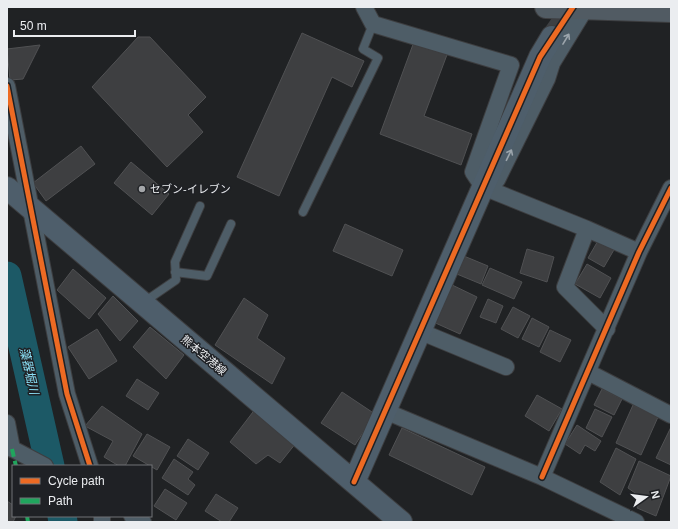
<svg xmlns="http://www.w3.org/2000/svg" width="678" height="529" font-family="Arial,'Noto Sans JP',sans-serif">
<style>
.lines{fill:none;stroke-linecap:round;stroke-linejoin:round}
.river{stroke:#1c5966;stroke-width:29}
.building{fill:#3e3f41;stroke:#505153}
.secondary-tunnel{stroke:#3e4043;stroke-width:22;stroke-dasharray:22 11;stroke-linecap:butt}
.lane-casing{stroke:#3d3e40;stroke-width:10}
.street-casing{stroke:#3d3e40;stroke-width:18}
.secondary-casing{stroke:#3d3e40;stroke-width:24}
.highway-casing{stroke:#3d3e40;stroke-width:24}
.lane{stroke:#4e5d67;stroke-width:8}
.street{stroke:#4e5d67;stroke-width:16}
.secondary{stroke:#4e5e6b;stroke-width:22}
.highway{stroke:#515b63;stroke-width:22}
.quiet{stroke:#20a55d;stroke-width:4;stroke-dasharray:8 4;stroke-linecap:butt}
.cycleway-casing{stroke:#1f2125;stroke-width:8}
.cycleway{stroke:#ed6a23;stroke-width:5}
.oneway{stroke:#9ca5ac}
.poi-dot{fill:#a4a6a9;stroke:#1f2125;stroke-width:1.5}
.labels{text-anchor:middle;dominant-baseline:central;stroke-width:3;stroke-linejoin:round;paint-order:stroke}
.poi-label{font-size:11px;fill:#ebedf0;stroke:#1f2125;text-anchor:start}
.street-label{font-size:11px;fill:#ebedf0;stroke:#1f2125}
.water-label{font-size:12px;font-style:italic;fill:#8adef4;stroke:#1f2125}
</style>
<rect width="100%" height="100%" fill="#202224"/>
<g class="lines">
<path class="river" d="M7 276 50 466
M62 516 63 522"/>
</g>
<path class="building" d="M302 33 364 61 352 87 332 77 279 196 237 177Z
M138 37H150L206 97 188 115 203 132 167 167 92 87Z
M415 39 448 52 424 116 472 134 461 165 380 134Z
M40 45 23 79 10 80 7 49Z
M81 146 95 164 46 201 33 183Z
M131 162 169 194 152 215 114 183Z
M345 224 403 250 392 276 333 251Z
M599 239 615 248 604 267 588 258Z
M527 249 554 257 547 282 520 273Z
M459 254 488 266 481 284 452 272Z
M587 264 611 278 600 298 575 284Z
M490 268 522 282 514 299 482 285Z
M73 269 106 298 89 319 57 290Z
M448 283 477 297 460 334 431 321Z
M113 296 138 321 120 341 98 314Z
M244 298 268 315 257 338 285 358 272 384 215 345Z
M488 299 503 306 496 323 480 317Z
M513 307 530 316 518 338 501 329Z
M532 318 549 327 539 347 522 339Z
M150 327 184 355 166 379 133 347Z
M97 329 117 361 89 379 68 347Z
M550 330 571 340 560 362 540 352Z
M137 379 159 393 148 410 126 396Z
M602 389 622 399 614 415 594 405Z
M342 392 375 414 355 445 321 423Z
M537 395 562 409 549 431 525 416Z
M633 405 658 417 641 455 616 443Z
M102 406 142 434 125 466H119L104 457 113 441 85 426Z
M256 408 296 443 280 463 268 455 256 464 230 442Z
M595 409 612 417 602 437 586 428Z
M577 425 601 441 595 451 585 445 580 454 565 444Z
M671 427V465L656 458Z
M402 428 485 467 472 495 389 455Z
M147 434 170 447 157 470 133 456Z
M188 439 209 453 198 470 177 456Z
M616 448 636 459 620 495 600 482Z
M174 459 193 472 188 479 195 485 188 495 162 478Z
M639 461 671 476 656 516 637 508 642 498 628 488Z
M165 489 187 503 176 520 154 506Z
M216 494 238 508 229 522H222L205 511Z
M7 501 13 505V516H16L13 522H7Z"/>
<g class="lines">
<path class="secondary-tunnel" d="M552 37 573 7"/>
<defs>
<path id="lane" d="M303 212 378 58 363 49 373 24
M175 272 207 276 231 224
M144 302 176 280 175 262 200 206"/>
<path id="street" d="M364 7 373 24 511 65 473 172 483 187 587 229 639 252
M7 86 67 394 90 466
M497 180 547 79 552 63 585 9
M587 229 565 287 607 329
M419 331 506 367
M588 372 671 415
M385 411 542 477 636 522
M7 423 12 449
M7 446 45 466
M542 477 639 252 671 188
M102 516V522
M132 516 143 522"/>
<path id="secondary" d="M7 188 401 522
M354 482 540 57 552 37"/>
<path id="highway" d="M546 7 671 11"/>
</defs>
<use href="#lane" class="lane-casing"/>
<use href="#street" class="street-casing"/>
<use href="#secondary" class="secondary-casing"/>
<use href="#highway" class="highway-casing"/>
<use href="#lane" class="lane"/>
<use href="#street" class="street"/>
<use href="#secondary" class="secondary"/>
<use href="#highway" class="highway"/>
<path class="quiet" d="M12 449 16 466
M27 516 28 522"/>
<defs>
<path id="cycleway" d="M7 86 67 394 90 466
M542 477 639 252 671 188
M354 482 540 57 573 7"/>
</defs>
<use href="#cycleway" class="cycleway-casing"/>
<use href="#cycleway" class="cycleway"/>
</g>
<defs><path id="oneway-shaft" d="M-6 0H5M1.5-3L5.5 0L1.5 3" fill="none" stroke-width="1.6" stroke-linecap="round" stroke-linejoin="round"/></defs>
<g class="oneway">
<use href="#oneway-shaft" transform="translate(566 39) rotate(-59)"/>
<use href="#oneway-shaft" transform="translate(509 155) rotate(-64)"/>
</g>
<circle class="poi-dot" cx="142" cy="189" r="4"/>
<g class="labels">
<g class="poi-label">
<text x="150" y="189">セブン-イレブン</text>
</g>
<g class="street-label">
<text transform="translate(204 355) rotate(40)">熊本空港線</text>
</g>
<g class="water-label">
<text transform="translate(29 371) rotate(77)">藻器堀川</text>
</g>
</g>
<rect width="678" height="529" fill="none" stroke="#ebedf0" stroke-width="16"/>
<rect x="12" y="465" width="140" height="52" fill="#1f2125" stroke="#717376"/>
<rect x="20" y="478" width="20" height="6" fill="#ed6a23" stroke="#717376"/>
<text x="48" y="485" font-size="12" fill="#ebedf0">Cycle path</text>
<rect x="20" y="498" width="20" height="6" fill="#20a55d" stroke="#717376"/>
<text x="48" y="505" font-size="12" fill="#ebedf0">Path</text>
<g transform="translate(646 497) rotate(76)" stroke="#1f2125" stroke-width="3" paint-order="stroke">
<path d="M0-3L7 15L0 10L-7 15Z" fill="#ebedf0"/>
<text y="-6" font-size="11" font-weight="bold" text-anchor="middle" fill="#ebedf0">N</text>
</g>
<path d="M14 30v6h121v-6" fill="none" stroke="#ebedf0" stroke-width="2"/>
<text x="20" y="30" font-size="12" fill="#ebedf0" stroke="#1f2125" stroke-width="3" paint-order="stroke">50 m</text>
</svg>
